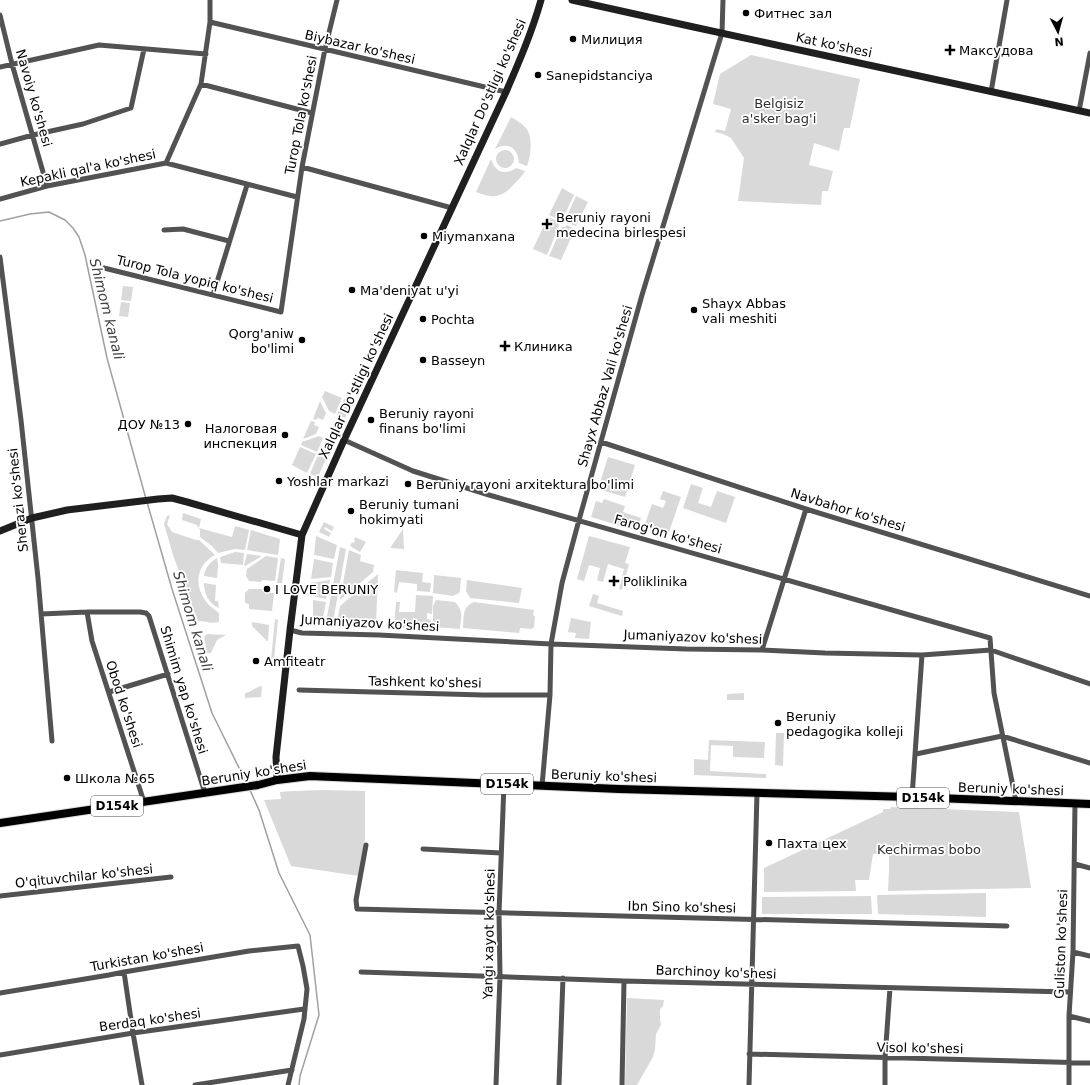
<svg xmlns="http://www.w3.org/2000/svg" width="1090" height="1085" font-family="'DejaVu Sans',sans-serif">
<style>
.green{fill:#d9d9d9}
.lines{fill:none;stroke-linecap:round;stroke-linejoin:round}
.stream{stroke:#a0a0a0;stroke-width:1.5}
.primary-casing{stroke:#dbdbdb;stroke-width:10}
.street{stroke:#525252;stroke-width:5}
.secondary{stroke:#1f1f1f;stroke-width:7}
.primary{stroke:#000;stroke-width:8}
.poi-dot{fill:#000;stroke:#fff;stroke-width:1.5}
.labels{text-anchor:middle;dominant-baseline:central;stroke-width:3.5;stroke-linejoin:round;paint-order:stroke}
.shield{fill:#fff;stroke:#4c4c4c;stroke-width:1}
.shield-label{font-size:12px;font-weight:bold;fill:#000}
.poi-label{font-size:13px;fill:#000;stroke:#fff;text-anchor:start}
.street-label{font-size:13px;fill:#000;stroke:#fff}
.park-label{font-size:13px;fill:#303030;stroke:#fff}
.water-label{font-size:14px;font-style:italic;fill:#414141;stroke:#fff}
</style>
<rect width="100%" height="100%" fill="#fff"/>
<path class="green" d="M751 55 860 79 850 128H844L839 151 814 143 809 165 833 171 828 191H822L821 205 738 201 744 158 731 138 723 134 715 132 716 129 725 131 731 109 713 104 720 74Z
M511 117C516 120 521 123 524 126 534 135 531 155 527 166L519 163C518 148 508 141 495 149Z
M496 159a9 9 0 1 1 18 0a9 9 0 1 1-18 0Z
M491 159C492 161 493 165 495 167 501 175 510 172 516 168L525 171C522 176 519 179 515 183 502 198 494 199 476 192Z
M562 188 574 195 564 216 561 217 558 219 549 215Z
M576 196 588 202 576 226 568 223V220L566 218Z
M548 217 558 221 559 226 547 255 533 249Z
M567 225 575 229 561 260 549 256 562 227H565Z
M123 286 133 287 131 301 121 300Z
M121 302 130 303 128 317 119 316Z
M325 391 342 398 335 414 329 411 322 397Z
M344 399 352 402 345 418 337 415Z
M320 401 326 413 323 420 318 418 316 420 313 419Z
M311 421 315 422 314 425 319 427 316 434 303 439Z
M319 436 323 438 317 452 301 445 302 442Z
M326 440 334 444 328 457 320 453Z
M300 447 316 454 307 473 292 465Z
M318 455 326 459 318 477 310 474Z
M608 457 635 465 625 497 598 489Z
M691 484 703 488 698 503 711 507 717 491 735 497 726 523 683 508Z
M663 491 681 497 668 535 644 527 652 504 663 508 666 501 660 499Z
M604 499 625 506 623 512 641 518 637 531 591 517 596 501 602 503Z
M183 513 201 519 199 528 232 537 235 526 249 530 245 550 235 549 218 553 212 546 200 537V530L197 525 182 520Z
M170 515 167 524 172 532 196 540H199L215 555C198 564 193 583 205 600 208 605 214 609 219 613V622C211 624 206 621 198 621L174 558 164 524 167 516Z
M324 522 334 527 332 531 325 527 324 529 331 533 329 537 319 532Z
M403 529 404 549 390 548Z
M251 530 280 539 278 555 247 550Z
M316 536 337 545 334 559 314 555Z
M589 536 630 547 625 563 629 564 622 590 619 589 624 569 608 564 603 582 597 580 600 568 589 565 584 581 577 579Z
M355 537 366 542 360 552 350 546 352 542 354 543 355 541 354 540Z
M340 547 346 549 333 622H326Z
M349 550 361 555 360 561 374 565 373 572 340 600Z
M235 552 244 553 243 565 221 563 220 557Z
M247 554 262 556 245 566 244 565Z
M266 556 278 558 275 581 262 580 261 582 249 581 246 576 247 569Z
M217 558 218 565 217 578 204 576C205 568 210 562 217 558Z
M281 558 285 559 282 583H277Z
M314 559 333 563 331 577 311 579Z
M396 570 423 573 422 582 431 583 430 592 417 591V584L399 582 397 593 394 592Z
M378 574 376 625 337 622 340 606Z
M434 575 461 578 460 590 459 593 453 596 433 593Z
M330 580 326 599 308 595 310 583Z
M467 580 522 588 519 603 470 598 466 591Z
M204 583 216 585 215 601H218L219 608C209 604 204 594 204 583Z
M249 589H262L263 592 274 593 272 611 249 609V604L245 603V593Z
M593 594 599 596 597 603 623 611 622 616 589 606Z
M416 595 433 596 432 614 427 613V619L431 620V630L394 627 396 602H400L399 612H415Z
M313 600 326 602 322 622 313 621Z
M436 600 455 602C464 612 461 617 460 629L433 627V606Z
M474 602 534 610 533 615 535 616 534 627 532 629 520 628 519 633 463 628C464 616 462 607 474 602Z
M571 618 591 622 589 639 575 638 576 633 568 632Z
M275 619 278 620 274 659H271Z
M252 622 269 625 268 641H267L252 626Z
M207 634 226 635 217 640 211 653H207L204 637Z
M262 686 261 697 245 698V693C252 692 255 687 262 686Z
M744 693V700H727V694Z
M776 733H784L783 766 775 765Z
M709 740 765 742 764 758 733 757V746L711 745 710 771 766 774V778L694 775V759L708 760Z
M325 790 365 791V838L359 876 291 866 264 800 281 799 280 792 293 791Z
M891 807 1019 812 1031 888 888 891 889 870V854H873L869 880H855L856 891 764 892V868L883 812V809H890Z
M986 893V917L878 914 877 895Z
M871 896 872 914H762V897Z
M627 998 664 1000 663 1006 660 1009V1019L661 1025 656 1034 655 1049 653 1057 637 1085H625Z"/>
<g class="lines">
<path class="stream" d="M0 221 30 214 49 212 65 220 73 228 79 237 85 255 107 358 146 499
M147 502 172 589 212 713 247 784
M250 790 259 810 279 873 310 935 319 1015 300 1076 299 1085"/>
<defs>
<path id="primary" d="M0 823 258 785 277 780 310 776 619 789 912 797 1090 804"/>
</defs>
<use href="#primary" class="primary-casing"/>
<path class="street" d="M0 15 12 64 47 186
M210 22 506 92
M0 67 99 45 206 54
M201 84 312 113
M991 92 1007 0
M1079 111 1090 53
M0 144 33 135 83 124 131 108 144 49
M166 163 201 84 210 22V0
M302 167 452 208
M0 199 47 186 166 163 297 197
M164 230 183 229 229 241
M0 257 21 420 38 578 52 741
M104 268 281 312 302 167 325 49 337 0
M213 295 247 185
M344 440 413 471 489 495 990 638 994 693 1016 801
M601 442 806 509 1090 596
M87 612 92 641 144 802
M41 614 87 612H140L146 613 149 616 205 793
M290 630 302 633 379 635 551 644 686 649 762 650 825 653 922 655 991 650 1090 684
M762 650 806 509
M299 690 484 695H550
M109 692 168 674
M916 754 1002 736 1090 763
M542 786 550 695 551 644 562 583 579 520 642 295 722 33 723 0
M912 797 922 655
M366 845 356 900 357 909 1007 926
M423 849 501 853
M1075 864 1090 868
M0 896 171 877
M1073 952 1090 956
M124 972 133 1033 142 1085
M361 972 624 981 1070 992
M0 993 109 975 124 972 249 951 298 946 303 966 307 989 304 1019 288 1085
M1069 1016 1090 1021
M749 1054 1090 1063
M0 1055 133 1033 304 1009
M195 1085 292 1070
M496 1085 500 976 499 913 504 784
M559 1085 563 978
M622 1085 624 981
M749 1085 757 793
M885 1085V1058L890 988
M1069 1085V1016L1073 952 1075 803"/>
<path class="secondary" d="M572 0 689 26 1090 113
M0 531 32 518 67 510 158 499 172 498 187 502 302 535
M277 780 276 757 290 630 302 535 344 440 506 92C519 62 532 32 541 0"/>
<use href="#primary" class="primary"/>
</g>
<g class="poi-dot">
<circle cx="746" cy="13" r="4"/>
<circle cx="573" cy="39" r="4"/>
<path d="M948 44h4v4h4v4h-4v4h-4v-4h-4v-4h4z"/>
<circle cx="538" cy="75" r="4"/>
<path d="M545 218h4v4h4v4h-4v4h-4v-4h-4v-4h4z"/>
<circle cx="424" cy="236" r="4"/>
<circle cx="352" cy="290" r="4"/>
<circle cx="694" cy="310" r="4"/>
<circle cx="423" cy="319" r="4"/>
<circle cx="302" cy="340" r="4"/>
<path d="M503 340h4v4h4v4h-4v4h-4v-4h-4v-4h4z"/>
<circle cx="423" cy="360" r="4"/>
<circle cx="371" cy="420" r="4"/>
<circle cx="188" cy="424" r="4"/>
<circle cx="285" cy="435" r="4"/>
<circle cx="279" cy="481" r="4"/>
<circle cx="408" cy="484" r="4"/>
<circle cx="351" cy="511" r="4"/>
<path d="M612 575h4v4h4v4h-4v4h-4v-4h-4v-4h4z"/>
<circle cx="267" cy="589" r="4"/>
<circle cx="256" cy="661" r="4"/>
<circle cx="778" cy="723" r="4"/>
<circle cx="67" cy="778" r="4"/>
<circle cx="769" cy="843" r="4"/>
</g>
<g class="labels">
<g class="shield">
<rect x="481" y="774" width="52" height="20" rx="3"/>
<rect x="897" y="788" width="52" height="20" rx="3"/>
<rect x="91" y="796" width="52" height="20" rx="3"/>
</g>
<g class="shield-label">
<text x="507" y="784">D154k</text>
<text x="923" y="798">D154k</text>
<text x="117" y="806">D154k</text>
</g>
<g class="poi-label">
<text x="754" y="13">Фитнес зал</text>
<text x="581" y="39">Милиция</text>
<text x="959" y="50">Максудова</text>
<text x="546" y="75">Sanepidstanciya</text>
<text x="556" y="217">Beruniy rayoni<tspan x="556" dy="15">medecina birlespesi</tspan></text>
<text x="432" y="236">Miymanxana</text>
<text x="360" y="290">Ma'deniyat u'yi</text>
<text x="702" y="303">Shayx Abbas<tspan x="702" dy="15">vali meshiti</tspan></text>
<text x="431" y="319">Pochta</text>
<text x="294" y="333" text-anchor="end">Qorg'aniw<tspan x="294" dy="15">bo'limi</tspan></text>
<text x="514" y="346">Клиника</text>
<text x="431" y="360">Basseyn</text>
<text x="379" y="413">Beruniy rayoni<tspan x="379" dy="15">finans bo'limi</tspan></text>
<text x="180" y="424" text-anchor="end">ДОУ №13</text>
<text x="277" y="428" text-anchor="end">Налоговая<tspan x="277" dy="15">инспекция</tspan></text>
<text x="287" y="481">Yoshlar markazi</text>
<text x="416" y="484">Beruniy rayoni arxitektura bo'limi</text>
<text x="359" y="504">Beruniy tumani<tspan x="359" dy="15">hokimyati</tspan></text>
<text x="623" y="581">Poliklinika</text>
<text x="275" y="589">I LOVE BERUNIY</text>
<text x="264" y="661">Amfiteatr</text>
<text x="786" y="716">Beruniy<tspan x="786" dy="15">pedagogika kolleji</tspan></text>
<text x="75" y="778">Школа №65</text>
<text x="777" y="843">Пахта цех</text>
</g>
<g class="street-label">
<text transform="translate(834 45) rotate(12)">Kat ko'shesi</text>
<text transform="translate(360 47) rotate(13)">Biybazar ko'shesi</text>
<text transform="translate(490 92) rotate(-66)">Xalqlar Do'stligi ko'shesi</text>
<text transform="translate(34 98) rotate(74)">Navoiy ko'shesi</text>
<text transform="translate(301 115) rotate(-79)">Turop Tola ko'shesi</text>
<text transform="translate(88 168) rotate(-12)">Kepakli qal'a ko'shesi</text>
<text transform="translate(195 279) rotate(14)">Turop Tola yopiq ko'shesi</text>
<text transform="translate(356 386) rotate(-65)">Xalqlar Do'stligi ko'shesi</text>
<text transform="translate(605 386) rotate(-74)">Shayx Abbaz Vali ko'shesi</text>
<text transform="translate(18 500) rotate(-96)">Sherazi ko'shesi</text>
<text transform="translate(848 510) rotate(17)">Navbahor ko'shesi</text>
<text transform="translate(668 534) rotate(16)">Farog'on ko'shesi</text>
<text transform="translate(370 623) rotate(3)">Jumaniyazov ko'shesi</text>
<text transform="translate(693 637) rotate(2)">Jumaniyazov ko'shesi</text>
<text transform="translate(425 682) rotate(1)">Tashkent ko'shesi</text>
<text transform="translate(184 690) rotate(73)">Shimim yap ko'shesi</text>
<text transform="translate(124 704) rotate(72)">Obod ko'shesi</text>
<text transform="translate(254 773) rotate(-9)">Beruniy ko'shesi</text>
<text transform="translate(604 776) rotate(2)">Beruniy ko'shesi</text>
<text transform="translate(1011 789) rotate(2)">Beruniy ko'shesi</text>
<text transform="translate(84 876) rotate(-6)">O'qituvchilar ko'shesi</text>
<text transform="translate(682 907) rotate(1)">Ibn Sino ko'shesi</text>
<text transform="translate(489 934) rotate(-89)">Yangi xayot ko'shesi</text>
<text transform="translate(1061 944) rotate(-88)">Guliston ko'shesi</text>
<text transform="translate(147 957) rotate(-10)">Turkistan ko'shesi</text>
<text transform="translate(716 972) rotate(2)">Barchinoy ko'shesi</text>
<text transform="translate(150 1020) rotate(-8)">Berdaq ko'shesi</text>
<text transform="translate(920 1048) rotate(1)">Visol ko'shesi</text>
</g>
<g class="park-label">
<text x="779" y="103">Belgisiz<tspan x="779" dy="15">a'sker bag'i</tspan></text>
<text x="929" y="849">Kechirmas bobo</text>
</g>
<g class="water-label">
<text transform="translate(107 309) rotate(76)">Shimom kanali</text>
<text transform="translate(193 621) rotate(73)">Shimom kanali</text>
</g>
</g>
<g transform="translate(1058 32) rotate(174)" stroke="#ffffff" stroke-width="3" paint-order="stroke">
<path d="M0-3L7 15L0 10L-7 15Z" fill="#000000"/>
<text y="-6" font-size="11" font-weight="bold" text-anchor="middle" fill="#000000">N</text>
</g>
</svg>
